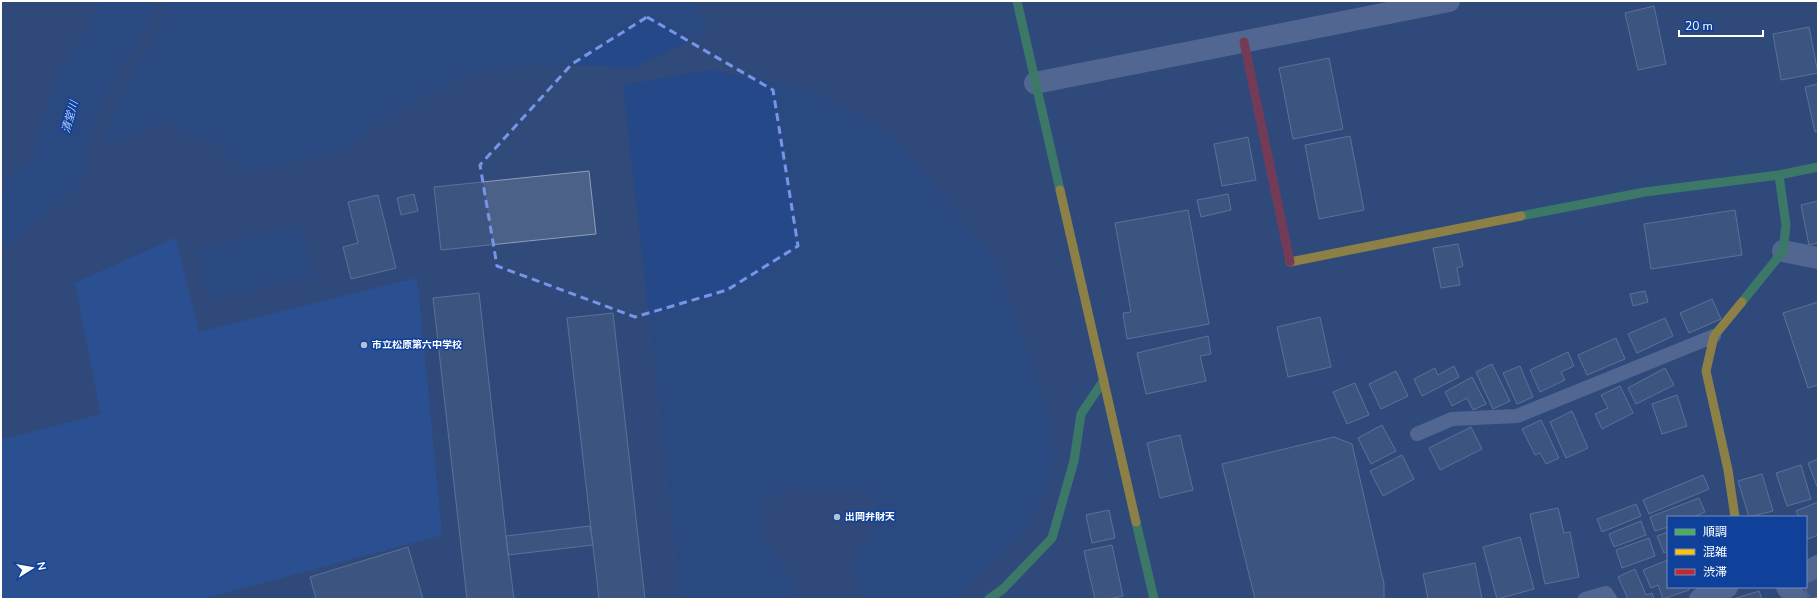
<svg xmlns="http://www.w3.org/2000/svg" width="1819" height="600" font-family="'Nunito Sans','Noto Sans JP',sans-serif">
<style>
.green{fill:#2557b0}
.water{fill:#254889}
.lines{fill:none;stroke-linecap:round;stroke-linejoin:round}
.river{stroke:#254889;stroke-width:51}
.building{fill:#4c6188;stroke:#8f9eb9}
.lane{stroke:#7b8bad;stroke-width:14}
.street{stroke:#7b8bad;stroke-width:22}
.fast{stroke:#4caf50;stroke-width:9}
.slow{stroke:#ffc107;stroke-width:9}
.jam{stroke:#c62828;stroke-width:9}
.marked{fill:none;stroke:#7795e8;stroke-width:3;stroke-dasharray:8 5;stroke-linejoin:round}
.poi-dot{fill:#b7c0d0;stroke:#10419a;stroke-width:1.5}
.labels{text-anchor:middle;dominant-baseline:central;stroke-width:3;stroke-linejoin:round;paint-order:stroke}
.poi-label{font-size:10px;font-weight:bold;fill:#fff;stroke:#10419a;text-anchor:start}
.water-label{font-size:11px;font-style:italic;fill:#afccfb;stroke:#10419a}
</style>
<rect width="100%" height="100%" fill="#304a7a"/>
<path class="green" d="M175 238 199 332 417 278 442 535 202 599H1V440L101 414 75 283Z"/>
<path class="water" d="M165 1H697L708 32 632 68 595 65 483 67 395 112 342 151 246 172 213 142 165 123 105 147 113 110 159 31Z
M709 70 816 90 894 136 991 255 1035 367 1050 427 1055 467 1024 534 954 599H862L852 566 876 522 874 494 792 487 763 503 759 532 784 567 797 590 794 599H681L623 85Z
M301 225 313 276 209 301 198 249Z"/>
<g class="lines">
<path class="river" d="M1 220 3 215 55 174 76 95 126 11 127 1"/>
</g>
<path class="building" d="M1654 6 1666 64 1638 70 1625 13Z
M1809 27 1818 73 1781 80 1773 34Z
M1329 58 1343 129 1293 139 1279 68Z
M1818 84V131L1815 132 1805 87Z
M1350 136 1364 210 1319 219 1305 145Z
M1248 137 1256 180 1222 186 1214 144Z
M589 171 596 234 441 250 434 187Z
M414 194 418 211 401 215 397 198Z
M1228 194 1231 210 1201 217 1197 200Z
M378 195 396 268 351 279 343 247 358 243 348 202Z
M1818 201V243L1809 245 1801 205Z
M1188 210 1209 324 1127 339 1123 313 1131 312 1115 223Z
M1735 210 1742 255 1651 269 1644 224Z
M1458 244 1463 266 1457 268 1460 285 1441 288 1433 248Z
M1645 291 1648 302 1633 306 1630 294Z
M479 293 506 536 514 599H467L433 298Z
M1712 299 1721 319 1689 333 1680 313Z
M1818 302V385L1808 388 1783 313Z
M613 313 645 599H599L567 318Z
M1320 317 1331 367 1288 377 1277 327Z
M1665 318 1673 336 1637 353 1628 334Z
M1208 336 1211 354 1200 356 1206 381 1146 394 1137 353Z
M1616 338 1625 359 1587 375 1578 355Z
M1568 352 1574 366 1561 372 1565 380 1540 392 1530 370Z
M1492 364 1510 401 1493 409 1476 372Z
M1454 366 1459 377 1422 396 1414 379 1435 368 1438 375Z
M1520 366 1533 397 1517 404 1503 373Z
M1665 368 1674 385 1636 404 1628 388Z
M1396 371 1408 396 1381 409 1369 384Z
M1472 377 1486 404 1473 410 1467 398 1452 406 1445 392Z
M1355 383 1369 415 1347 424 1333 392Z
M1620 386 1633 413 1602 429 1595 414 1608 408 1601 395Z
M1677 395 1687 426 1662 434 1652 404Z
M1572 411 1588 448 1566 458 1550 422Z
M1541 420 1559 458 1546 464 1540 453 1535 455 1522 429Z
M1382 425 1396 451 1371 464 1358 438Z
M1471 427 1482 449 1440 470 1429 448Z
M1180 435 1193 490 1160 498 1147 443Z
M1334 437 1352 444 1384 584V599H1255L1222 464Z
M1402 455 1414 479 1383 496 1370 471Z
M1818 459V489L1808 463Z
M1801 465 1811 499 1787 506 1776 473Z
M1762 474 1773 511 1749 517 1738 481Z
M1703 475 1709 489 1649 514 1643 500Z
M1699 498 1705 512 1693 517H1668V527L1655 531 1650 517Z
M1818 502V535L1808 539 1806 535V517H1799L1796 511Z
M1636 504 1641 516 1602 532 1597 519Z
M1558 508 1564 533 1570 532 1579 577 1545 584 1530 514Z
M1109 510 1115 538 1092 543 1086 515Z
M1641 521 1646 535 1614 547 1609 534Z
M590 526 593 545 508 555 506 536Z
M1668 532V551L1664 553 1657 536Z
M1520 537 1534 589 1497 599 1483 547Z
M1649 538 1655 556 1622 568 1616 550Z
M1112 545 1123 596 1108 599H1095L1084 551Z
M408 547 423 599H316L310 577Z
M1668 560V587H1688L1689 590 1663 599 1658 585 1651 588 1643 570Z
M1475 563 1482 599H1428L1423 574Z
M1635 569 1646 595 1652 593 1654 599H1628L1618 577Z
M1818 577V597L1810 599 1804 587H1806V582Z
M1759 591 1762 599H1733Z"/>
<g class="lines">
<path class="lane" d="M1417 434 1452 419 1517 416 1714 336
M1585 599 1606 593 1610 599"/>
<path class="street" d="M1035 83 1449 1
M1783 251 1818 258
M1806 572 1818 566
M1787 587 1797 599
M1700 599 1727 587"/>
<path class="fast" d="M1017 1 1060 190
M1521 216 1645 192 1779 175 1818 167
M1742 302 1783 251 1786 225 1779 175
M1136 522 1154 599
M989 599 1003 589 1052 538 1074 461 1081 414 1104 380"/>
<path class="slow" d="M1060 190 1136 522
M1290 262 1521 216
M1735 517 1728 470 1706 371 1714 336 1742 302"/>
<path class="jam" d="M1244 42 1290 262"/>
</g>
<path d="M0 0H1819V600H0ZM647 17 773 90 798 246 727 290 635 317 497 266 480 165 572 64Z" fill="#304a7a" fill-opacity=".55" fill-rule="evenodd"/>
<path class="marked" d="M647 17 773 90 798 246 727 290 635 317 497 266 480 165 572 64Z"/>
<g class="poi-dot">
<circle cx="364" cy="345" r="4"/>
<circle cx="837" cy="517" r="4"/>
</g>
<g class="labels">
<g class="poi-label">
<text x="372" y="345">市立松原第六中学校</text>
<text x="845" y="517">出岡弁財天</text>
</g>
<g class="water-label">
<text transform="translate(70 117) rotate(-75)">清堂川</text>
</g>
</g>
<rect width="1819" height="600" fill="none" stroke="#ffffff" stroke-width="4"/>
<rect x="1667" y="516" width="140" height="72" fill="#10419a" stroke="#708dc2"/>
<rect x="1675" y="529" width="20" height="6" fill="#4caf50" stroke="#708dc2"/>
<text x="1703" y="536" font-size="12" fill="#ffffff">順調</text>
<rect x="1675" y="549" width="20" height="6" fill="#ffc107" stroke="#708dc2"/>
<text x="1703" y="556" font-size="12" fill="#ffffff">混雑</text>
<rect x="1675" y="569" width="20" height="6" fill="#c62828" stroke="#708dc2"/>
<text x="1703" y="576" font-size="12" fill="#ffffff">渋滞</text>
<g transform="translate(32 568) rotate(79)" stroke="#10419a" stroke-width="3" paint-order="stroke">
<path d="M0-3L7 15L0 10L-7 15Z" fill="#ffffff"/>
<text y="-6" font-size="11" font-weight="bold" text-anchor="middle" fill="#ffffff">N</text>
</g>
<path d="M1679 30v6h84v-6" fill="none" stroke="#ffffff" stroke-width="2"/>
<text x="1685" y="30" font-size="12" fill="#ffffff" stroke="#10419a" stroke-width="3" paint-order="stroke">20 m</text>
</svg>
